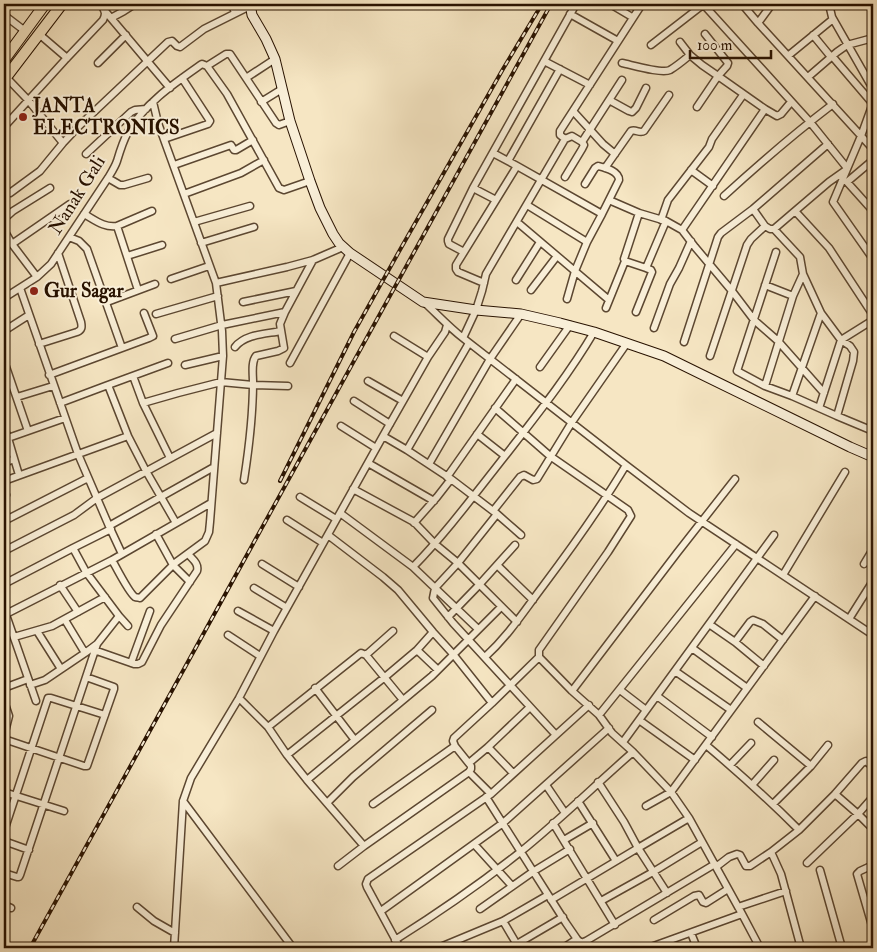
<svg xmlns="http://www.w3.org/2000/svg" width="877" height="952" font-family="'IM FELL Double Pica',serif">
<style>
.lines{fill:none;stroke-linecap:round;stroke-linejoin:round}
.street-casing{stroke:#5c4731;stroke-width:9}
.secondary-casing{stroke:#281200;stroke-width:11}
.primary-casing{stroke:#281200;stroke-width:12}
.street{stroke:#f9efd8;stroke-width:6}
.secondary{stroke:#f9efd8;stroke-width:9}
.primary{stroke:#f6e6c3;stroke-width:10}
.rail-casing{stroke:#281200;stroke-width:4}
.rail{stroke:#f9efd8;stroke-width:2;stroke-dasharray:5.5;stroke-linecap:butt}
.poi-dot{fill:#8f2418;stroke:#f9efd8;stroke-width:2}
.labels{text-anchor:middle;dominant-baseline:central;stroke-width:4;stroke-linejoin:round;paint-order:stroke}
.poi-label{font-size:19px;font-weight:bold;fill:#281200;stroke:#f9efd8;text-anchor:start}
.street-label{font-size:19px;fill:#281200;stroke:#f9efd8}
</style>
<rect width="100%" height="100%" fill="#f6e6c3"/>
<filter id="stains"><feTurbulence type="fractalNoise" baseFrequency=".004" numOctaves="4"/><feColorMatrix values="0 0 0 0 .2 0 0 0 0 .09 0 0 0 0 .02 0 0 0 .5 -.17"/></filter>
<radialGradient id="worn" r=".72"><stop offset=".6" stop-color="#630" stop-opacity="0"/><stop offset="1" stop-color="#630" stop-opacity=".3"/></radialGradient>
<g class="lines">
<defs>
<path id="street" d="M232 4 235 13
M610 4 632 17
M703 4 810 122 847 168
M742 4 758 23 772 4
M829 4 832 17 873 89
M873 4V5
M105 11 170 88
M4 12 9 4
M570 14 618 41
M4 15 25 31
M111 18 124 11 135 4
M758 23 873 149
M39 34 67 58
M705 34 728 63 727 66 718 76 765 109
M813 35 831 57
M651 45 704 4
M690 55 702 65 718 76 697 107
M789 55 833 19
M832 56 873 104
M544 61 590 85
M98 63 126 35
M622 63C632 65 662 74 670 70 677 66 684 60 690 55L680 42
M207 66 226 54H230L276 123 279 125 290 121
M6 77 28 100 63 143
M808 77 837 52 847 45 873 38
M246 78 275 59
M609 100 629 111 632 112 636 108 646 88
M261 102 282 89
M791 102 781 114 777 116 765 109 682 230 695 247 732 291 754 320 778 341 824 393
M873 103 861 136 833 202 873 259
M573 111 603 144 615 154
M4 127 65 60 103 20C107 13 104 10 101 4
M164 139 208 124 210 121 182 78
M582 142 622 80
M493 153 517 166 602 214 619 180C619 171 606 168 598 166L595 168 585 184
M86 154 131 112 135 110 146 109
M873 160 847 182 873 211
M508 161 560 69
M174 165 231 145 234 150H236L253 140
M605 168 631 131C636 129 640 134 644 131L669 95
M691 170 713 186
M565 177 582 149 584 145 582 142 572 136 565 139
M108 178 120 185H124L148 178
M473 188 496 200
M10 193 40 171 63 143 79 126 168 42 172 41 177 46 180 47 204 29 250 6
M184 194 241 173 264 160
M724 196C759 164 795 133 833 104
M609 200 639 213 666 221 682 230
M527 205 587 242
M795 211 829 182 846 170
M639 213 624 259 625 261 646 268
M84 214C95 220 104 228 117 226L152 211
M4 219 13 211 50 188
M661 220 668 200 709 147 712 139 743 95
M194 222 250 206
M517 222 609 300
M117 226 138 290
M765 226 770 229H774L795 211 829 248 873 315
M774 229 800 257 803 274
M4 230 12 244 37 277
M69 237 79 241 87 249 122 348
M201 243 254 227
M12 244 70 204
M464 252 449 244 448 241V239L473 188 576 4
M776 252 737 371 765 386 792 396
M127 256 162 245
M171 279 209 266
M516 280 540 242
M216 283 287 267 313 260 343 247
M484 283 458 272 456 269V265L517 166
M765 285 793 296
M20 288 78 454 109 526
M531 290 557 256
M4 298 37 277 51 264 108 178C111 173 115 167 117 161 120 151 123 141 128 132 145 103 175 83 202 64L207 66 227 94 279 188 284 190 310 181
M567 299 575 271 587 242 602 214
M107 302 155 284
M243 302 296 291
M425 303C438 315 449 327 463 338L626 465 689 513 873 635
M606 308 625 261
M636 312 652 272 651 270 646 268 666 221
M156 314 218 296
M654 328 670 284 679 268 691 241
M4 331 29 315
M394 336 428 357
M463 338 476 310 482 291 486 274 565 139 560 135V131L642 4
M175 339 222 325 285 312
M684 342 718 237 721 233 753 209 828 144
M39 344 77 332C82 330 82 327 81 322L58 253
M235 347C245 334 266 334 281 331
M710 356 747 245 751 239 765 226 753 209
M4 361 28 431
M290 363 350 253
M185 365 223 356
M540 367 570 325
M49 375 149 338 153 336 144 313
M133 376 143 403
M368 381 403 401
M765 386 793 296 803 274 821 313 841 340 850 346 854 352 853 361 837 416 873 431
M17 397 53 386
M354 401 390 424
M60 403 108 385
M819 408 792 396 821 313
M837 416 819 408 841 340 873 320
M341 426 376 448
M4 428 8 438
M477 434 505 456
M128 436 108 385 168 363
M383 436 407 450
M170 458 143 403 178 393 221 382 253 385 288 386
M4 463 14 459
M368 463 434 501
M429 464 490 359 521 314
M19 475 8 438 65 418
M447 477 516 379
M244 480C249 448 253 415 253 382 253 374 251 362 256 356L278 351 284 348 280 324 285 312 313 260
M4 481 128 436 146 471 176 523
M4 488 6 495
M353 489 414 522 435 544 458 563 517 622
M300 497 336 519
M493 511 520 477 524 475 533 480 537 479 572 422 627 343
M340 513 413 567 435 588 458 563 497 514 451 479 407 450 469 343
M497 514 521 535
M287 520 323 543
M4 521 88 478
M414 523 437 497 451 479
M156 534 173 565 190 582
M328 535 383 577 398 590 433 632 453 654 492 703
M73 548 111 529
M4 551 74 515 97 498 217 433
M122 554 109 526 214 467
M112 560C116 567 129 593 135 597 137 598 138 597 140 598L175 563 205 541 209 532 210 522 223 356 222 331 216 283 158 123 153 102
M262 564 299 587
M864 564 873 549
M497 565 533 600
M413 567C446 533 475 494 505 456 536 416 568 376 594 332
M783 575 845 472
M4 584 73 548 86 572 119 616
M60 585 78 612
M254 588 287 608
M4 609 36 701
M238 611 274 631
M6 614 112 560 211 503
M448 617 479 585 515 545
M849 619 873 581
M65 620 85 653
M709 624 735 642 764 666
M478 629 435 588 433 598 453 623 556 735
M37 631 61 669
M228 635 260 656
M14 637 52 626 105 597
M735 642 750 622 753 620 763 624 783 640
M692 648 747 688
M94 650 134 664H138L142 662 161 625 197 571C199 563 192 559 188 554
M417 650 438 670
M366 655 393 631
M485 657C509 635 524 611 543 586 573 546 601 507 626 465
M539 657 572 691 599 715 612 733 633 752 671 792 689 818 742 914 760 948
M131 663 150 611
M675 671 731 710
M30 685 45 680 85 653 97 644 119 616 128 626
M4 688 28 679
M315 688 354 739
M620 690 646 710
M572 691 677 553 735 479
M657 696 712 737
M239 698 268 727 287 755 307 780 364 846
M4 701 9 716 4 736
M599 715 736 544
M639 720 695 760
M758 722 811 766
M268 727 361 653 366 655 403 700
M4 739 84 766H87L114 689V687L86 677
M623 742 774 535
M706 745C738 772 769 800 799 830
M455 746 453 741 454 738 492 703 539 657V650L608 552 631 516 628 510 550 456 495 408
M488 747 513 773
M287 755 385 677 417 650 433 632
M469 763 488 747 530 707
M730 765 751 743
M307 780 432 676 501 607
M598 782 624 822 638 848 689 818
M546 785 565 813
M752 785 774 760
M4 792 64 811
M486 797 566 923 577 939 581 943 586 941 715 864
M873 797 858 814 873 829
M183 801 293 948
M578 801 616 861
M327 803 353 777 432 710
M373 804 455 746 471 766V769L469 772
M773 804 811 766 828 745
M646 806 671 792 815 596
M553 823 615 925
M4 831 48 698H51L105 715
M564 840 593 823
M4 841 29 850
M474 844 512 886
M807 863 858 814 835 794
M873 865 860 871 857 874 873 929
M338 866 364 846 469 772 491 794
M716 867 729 857 737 854 740 855 746 866H750L771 852
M820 870 842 948
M4 873 17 877H19L20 875 97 644
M551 900 638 848 667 893
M601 901 653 872 702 842
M4 905 11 908
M137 907 154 921 175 933
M738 907 786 891
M480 909 534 871 570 849
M381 911 503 823 609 728
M654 920 694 896 699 895 703 902 706 903 728 889
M503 921 519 948
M691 933 697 948
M395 940C438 913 480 884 519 853 559 821 595 785 633 752
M174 948 183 801 191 778 239 698 274 631 383 436 428 357 445 332 447 325
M400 948 367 887 366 884 368 879 491 794 589 705
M438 948 503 921 548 895
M510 948 563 917
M563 948 577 939
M648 948 742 914
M801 948 781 874 771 852 799 830 835 794 862 763 866 761 873 767"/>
<path id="secondary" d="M250 4 252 15 266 39 275 59 290 121 310 181 320 208 333 234 339 243 350 253 423 302 476 310 521 314 560 323 594 332 664 356 850 447 873 457"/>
<path id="primary" d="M4 60 45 4
M4 80 62 4"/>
</defs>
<use href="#street" class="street-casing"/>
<use href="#secondary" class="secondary-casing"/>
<use href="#primary" class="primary-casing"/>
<use href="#street" class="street"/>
<use href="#secondary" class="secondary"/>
<use href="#primary" class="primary"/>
<defs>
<path id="rail" d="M280 481 354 332 401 248 503 69 542 4
M30 948 551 4"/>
</defs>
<use href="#rail" class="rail-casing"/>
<use href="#rail" class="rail"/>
</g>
<g class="poi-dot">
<circle cx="23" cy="117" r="5"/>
<circle cx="34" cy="291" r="5"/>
</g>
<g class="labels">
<g class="poi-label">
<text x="33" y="106">JANTA<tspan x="33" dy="22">ELECTRONICS</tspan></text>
<text x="44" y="291">Gur Sagar</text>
</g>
<g class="street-label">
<text transform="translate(77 195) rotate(-58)">Nanak Gali</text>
</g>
</g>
<rect width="877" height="952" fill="none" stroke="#f6e6c3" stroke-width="20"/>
<rect x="5" y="5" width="867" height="942" fill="none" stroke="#281200" stroke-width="2.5"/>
<rect x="10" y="10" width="857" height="932" fill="none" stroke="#281200"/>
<path d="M690 50v8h81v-8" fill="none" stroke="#281200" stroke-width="2.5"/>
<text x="697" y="50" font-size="15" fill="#281200" stroke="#f9efd8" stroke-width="4" paint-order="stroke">100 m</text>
<rect width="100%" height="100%" filter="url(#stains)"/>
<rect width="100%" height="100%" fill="url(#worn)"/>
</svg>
